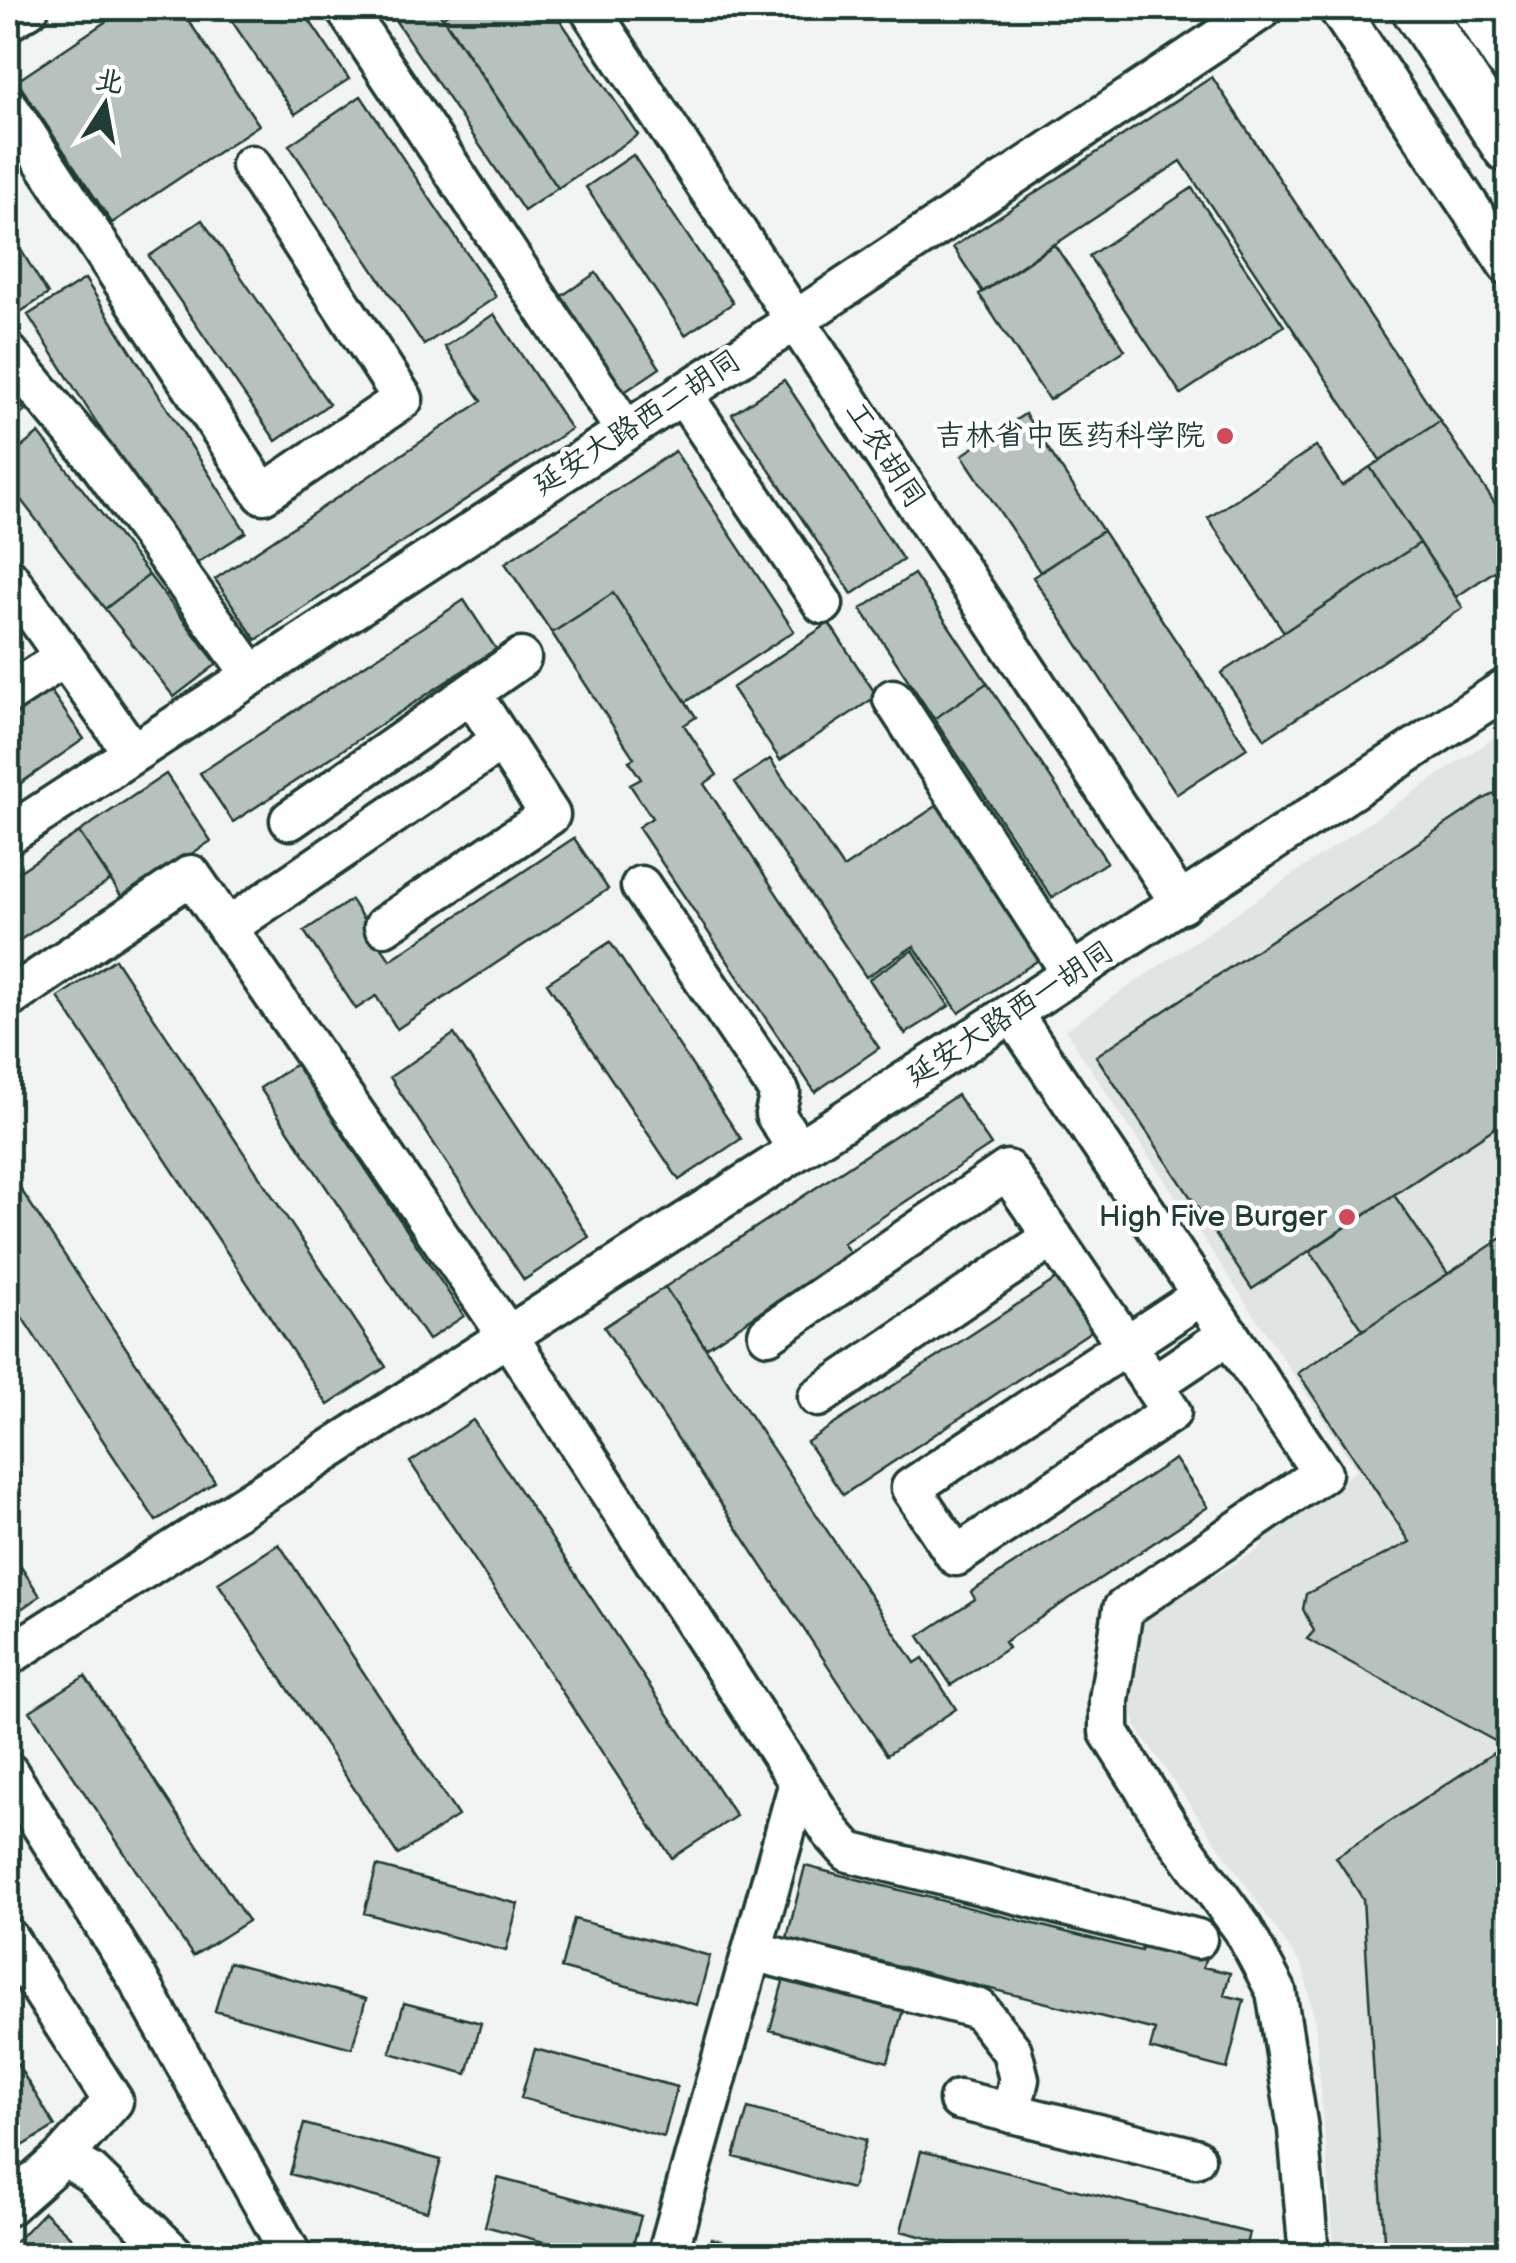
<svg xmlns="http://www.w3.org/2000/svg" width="1516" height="2263" font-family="'Balsamiq Sans','LXGW WenKai TC',sans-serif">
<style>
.built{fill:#e0e4e3}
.building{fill:#b7c1bd;stroke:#1f3d34;stroke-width:2.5}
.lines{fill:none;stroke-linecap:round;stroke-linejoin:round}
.minor-casing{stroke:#1f3d34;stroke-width:45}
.major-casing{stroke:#1f3d34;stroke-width:55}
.minor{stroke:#fff;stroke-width:38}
.major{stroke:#fff;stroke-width:48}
.poi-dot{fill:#d1495b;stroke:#fff;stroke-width:4}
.labels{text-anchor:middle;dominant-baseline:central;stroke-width:9;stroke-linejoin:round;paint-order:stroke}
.street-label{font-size:30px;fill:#1f3d34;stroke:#fff}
.poi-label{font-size:30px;fill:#1f3d34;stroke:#fff;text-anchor:end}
</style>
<rect width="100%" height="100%" fill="#f2f3f3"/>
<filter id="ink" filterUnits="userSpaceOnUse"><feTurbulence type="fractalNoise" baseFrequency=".01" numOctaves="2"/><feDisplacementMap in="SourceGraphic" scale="20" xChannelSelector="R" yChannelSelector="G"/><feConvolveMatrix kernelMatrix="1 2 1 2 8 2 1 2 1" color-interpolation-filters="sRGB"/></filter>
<g filter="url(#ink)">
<path class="built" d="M1508 728V2255H1335L1315 2021 1303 1968 1135 1725 1130 1696 1145 1618 1259 1549 1272 1529 1357 1470 1065 1030Z"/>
<path class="building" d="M126 8H180L259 125 112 223 17 81Z
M223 8H301L349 79 295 114Z
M387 8H436L558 188 524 211Z
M457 8H552L638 135 558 188 443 17Z
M1212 77 1440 421 1380 460 1181 161 983 292 953 247Z
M361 96 496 297 424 345 289 145Z
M633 155 733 303 685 335 586 187Z
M1192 188 1284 326 1181 394 1089 256Z
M202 220 329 404 276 441 149 256Z
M8 229 48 294 8 320Z
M1054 244 1125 350 1049 400 979 294Z
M596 273 660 368 623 393 560 297Z
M85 279 246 532 189 568 28 315Z
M494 314 571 429 256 640 215 579 482 401 445 347Z
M784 380 903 560 852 594 732 414Z
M8 388 25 411 8 424Z
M1025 414 1103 531 1040 572 962 455Z
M1440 421 1508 523V562L1456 597 1370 467Z
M39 433 149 575 105 609 8 483V458Z
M1316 446 1342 486 1370 467 1420 543 1284 632 1208 518Z
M675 451 794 631 686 702 613 593 552 633 505 563Z
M1103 531 1247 748 1177 794 1033 577Z
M1420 543 1463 608 1265 739 1221 673Z
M914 574 987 683 934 719 861 609Z
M149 575 217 664 174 697 105 609Z
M613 593 696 717 684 725 717 775 704 784 879 1048 815 1092 638 827 652 818 630 785 641 779 629 761 634 758 552 633Z
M464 600 496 649 233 822 200 773Z
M829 623 877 696 780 760 732 688Z
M987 683 1107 862 1052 898 934 719Z
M50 690 84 739 8 792V720Z
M770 759 843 868 938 805 1040 959 959 1013 914 946 866 977 735 782Z
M166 774 211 841 123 899 79 832Z
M1508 787V1119L1252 1289 1096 1056 1484 799Z
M79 832 111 880 8 948V879Z
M574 838 608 889 397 1029 376 996 356 1009 304 931 351 900 390 960Z
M610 942 741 1139 679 1180 547 983Z
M913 950 949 1006 905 1034 869 979Z
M115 959 386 1367 328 1405 58 997Z
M454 1034 589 1237 524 1280 390 1077Z
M296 1064 464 1316 428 1340 260 1088Z
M957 1095 991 1145 843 1243 850 1253 706 1348 665 1287Z
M8 1170 215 1482 156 1521 8 1296Z
M1394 1195 1448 1274 1363 1330 1310 1251Z
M1508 1234V2256H1385L1363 1899 1336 1857 1504 1746 1307 1639 1314 1631 1303 1609 1306 1594 1410 1542 1298 1373Z
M1067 1272 1102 1324 843 1495 807 1442Z
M665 1287 915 1663 923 1658 956 1709 887 1755 604 1327Z
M473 1420 736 1816 672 1858 410 1462Z
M1175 1459 1208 1507 1004 1642 1008 1648 951 1685 919 1636 975 1599 971 1592Z
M279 1544 458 1816 398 1855 218 1583Z
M8 1547 40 1596 8 1618Z
M85 1676 248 1921 193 1956 30 1711Z
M377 1866 518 1904 506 1951 364 1913Z
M805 1866 1141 1951 1144 1937 1207 1953 1203 1967 1230 1973 1224 1995 1244 2000 1227 2069 1150 2049 1155 2030 787 1938Z
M574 1919 710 1956 697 2005 561 1968Z
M229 1962 366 1999 352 2048 215 2011Z
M784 1978 903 2010 888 2062 770 2030Z
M404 2003 481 2023 467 2074 390 2053Z
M8 2049 55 2126 8 2155Z
M535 2049 677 2087 664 2137 521 2098Z
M748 2108 866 2140 852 2189 734 2157Z
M304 2124 441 2160 427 2211 290 2174Z
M921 2151 1249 2233 1243 2256H996L901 2231Z
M498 2178 641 2216 630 2256H595L485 2226Z
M44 2212 90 2256H8V2250Z
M711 2238 777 2256H706Z"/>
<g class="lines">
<defs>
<path id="minor" d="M345 8 625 430
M589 8 1181 904
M1338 8 1508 265
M8 21 29 8
M8 107 263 494 403 399 251 165
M8 353 97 460 252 675
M682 393 823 604
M8 577 133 753
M8 694 65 657
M893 699 1072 974
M290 820 521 658
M8 835 796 320 1264 8
M641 886 780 1093 775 1114 798 1150
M384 926 550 815 471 693
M228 927 501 741
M8 999 191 875 508 1336 832 1833 849 1852 1197 1939
M1012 1013 1322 1473 1123 1609 1109 1700V1732L1172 1832 1243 1929 1276 1991 1298 2129 1309 2256
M768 1334 1007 1170C1062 1250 1117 1331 1171 1412L956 1556 911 1488 1202 1295
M1153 1385 1229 1334
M818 1397 1053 1237
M8 1656 1012 1013 1508 687
M8 1772 138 1979 292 2256
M799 1782 752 1951 979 2009 1012 2051 1019 2079 1011 2113
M8 1938 113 2101 64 2156
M959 2100 1195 2158
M8 2206 64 2156 91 2173 176 2256
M667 2256 752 1951"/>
<path id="major" d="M1416 8 1508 148
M1477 8 1508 56"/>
</defs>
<use href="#minor" class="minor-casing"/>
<use href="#major" class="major-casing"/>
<use href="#minor" class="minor"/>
<use href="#major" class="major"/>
</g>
</g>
<g class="poi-dot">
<circle cx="1225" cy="436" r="10"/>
<circle cx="1347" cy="1217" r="10"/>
</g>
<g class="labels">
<g class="street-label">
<text transform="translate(637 423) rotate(-33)">延安大路西二胡同</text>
<text transform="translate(885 455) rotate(57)">工农胡同</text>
<text transform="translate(1010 1014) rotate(-33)">延安大路西一胡同</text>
</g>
<g class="poi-label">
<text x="1205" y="436">吉林省中医药科学院</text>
<text x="1327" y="1217">High Five Burger</text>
</g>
</g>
<rect width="1516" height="2263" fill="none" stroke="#fff" stroke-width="40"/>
<rect x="20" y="20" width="1476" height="2223" fill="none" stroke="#1f3d34" stroke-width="4" filter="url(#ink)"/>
<g transform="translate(105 105) rotate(11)" stroke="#ffffff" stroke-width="8" paint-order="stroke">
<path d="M0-8L18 38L0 25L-18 38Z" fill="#1f3d34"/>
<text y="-15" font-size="28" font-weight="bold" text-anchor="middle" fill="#1f3d34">北</text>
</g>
</svg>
